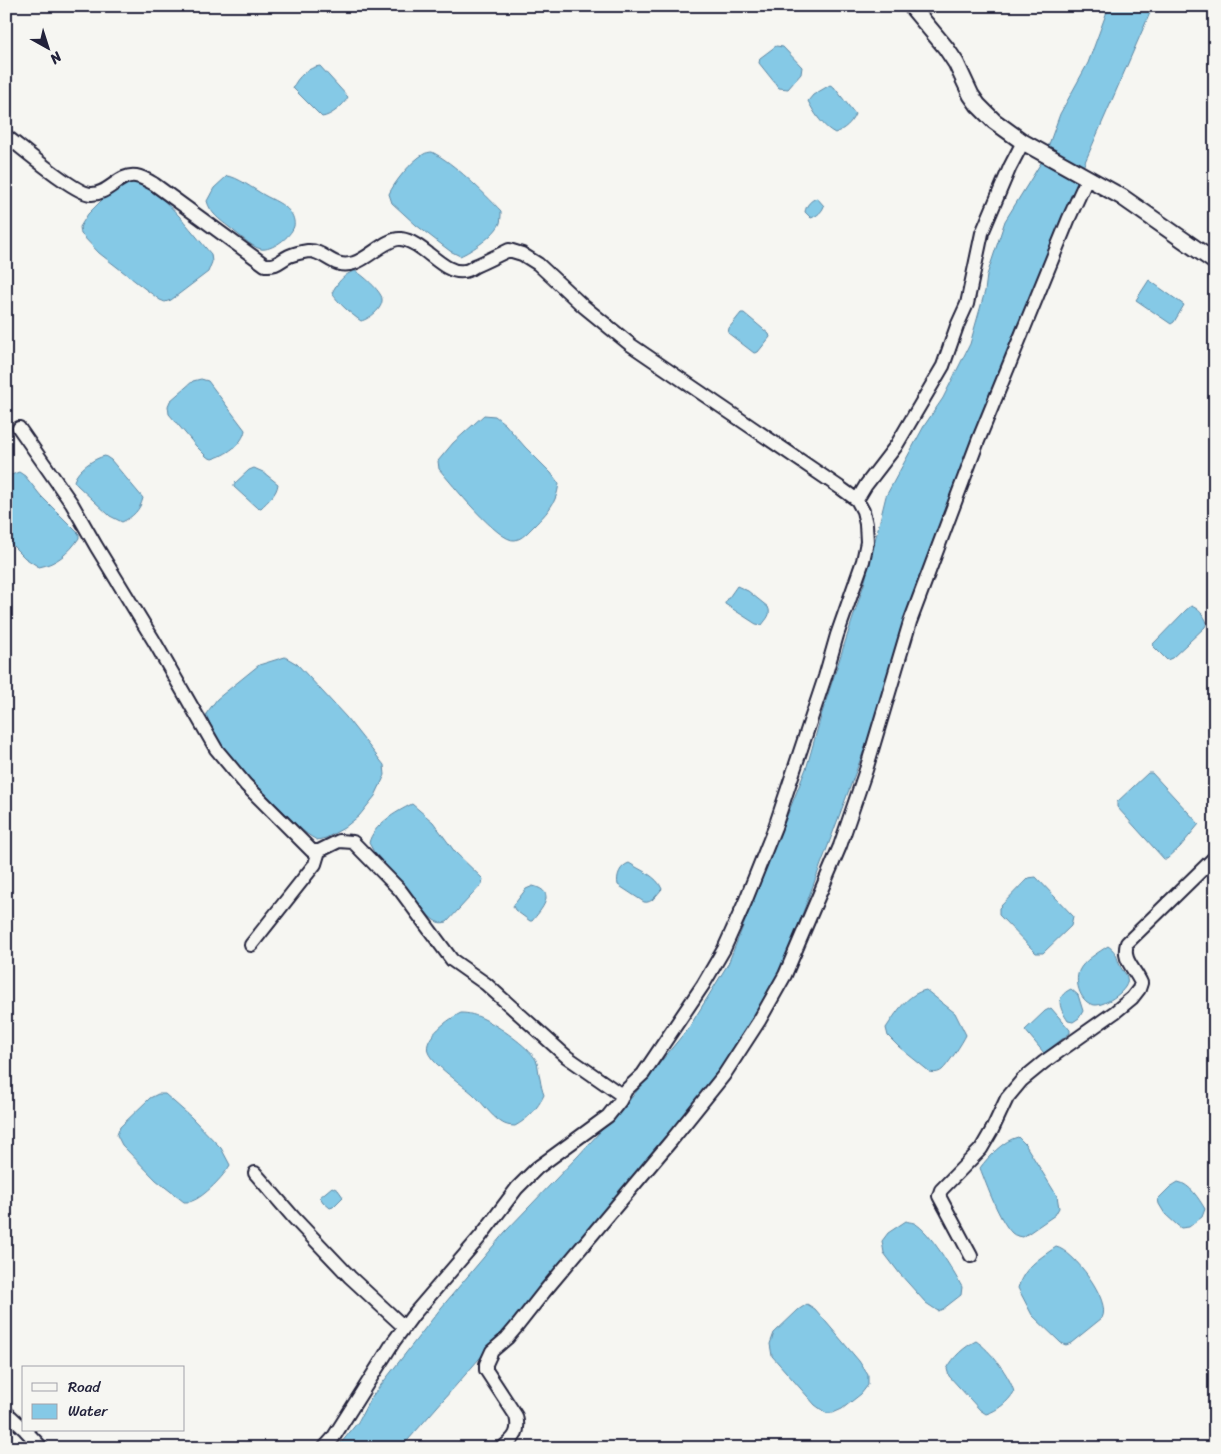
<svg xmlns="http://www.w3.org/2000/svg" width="1221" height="1454" font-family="Sriracha,sans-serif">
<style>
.water{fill:#85c9e6;stroke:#5d86a2}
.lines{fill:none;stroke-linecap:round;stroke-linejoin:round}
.minor-casing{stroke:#22223b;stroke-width:16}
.tertiary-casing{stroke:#22223b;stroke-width:19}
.minor{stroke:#f6f6f2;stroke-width:12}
.tertiary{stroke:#f6f6f2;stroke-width:15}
</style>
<rect width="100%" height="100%" fill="#f6f6f2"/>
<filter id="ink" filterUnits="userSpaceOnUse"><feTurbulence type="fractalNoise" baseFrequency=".02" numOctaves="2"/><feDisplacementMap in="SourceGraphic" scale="10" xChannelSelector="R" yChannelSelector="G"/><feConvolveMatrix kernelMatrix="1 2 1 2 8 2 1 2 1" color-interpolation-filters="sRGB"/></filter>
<g filter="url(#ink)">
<path class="water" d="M1109 6H1153L1085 162 773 992 693 1115 401 1448H337L358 1422 370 1399 441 1308 505 1232 578 1156 632 1097 690 1026 728 964 807 766 822 713 865 581 886 496 924 426 943 398 970 344 985 291 987 275 1005 221 1044 158 1060 114 1088 63Z
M776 46 783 47 802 67 801 74 788 89 779 88 759 63 760 58Z
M320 66 348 97C344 105 331 116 322 117L293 88C297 77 309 67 320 66Z
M830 85 834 87 855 114C851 124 844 129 835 133 823 127 814 113 808 101L813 95Z
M432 152C454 163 483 192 501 211 501 215 501 219 500 223 495 235 472 251 460 256L450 251 416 225 392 203 389 194C394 183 412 160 424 154 425 153 430 152 432 152Z
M227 176C236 176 255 190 264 195 273 200 284 204 290 212 293 215 295 222 294 226 291 237 271 251 261 249 251 247 237 233 229 227 220 220 210 213 207 201L214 188Z
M133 182C162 189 191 231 211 254L212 262 208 272 171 300 165 302 160 300 144 288 99 253 81 234 80 227 88 214 109 193 122 184Z
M817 198 824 206C822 212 817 216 811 218L805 212C806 205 811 200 817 198Z
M355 271C361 273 382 292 382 299 383 309 369 319 361 321 351 314 338 303 332 293 336 284 345 273 355 271Z
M1149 280 1184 305 1174 322 1171 324 1136 300Z
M741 313H744L769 334 770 337 758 352 754 353 728 333 729 328Z
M201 379 208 381 245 430C243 444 226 455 212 459L207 457 196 446 169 414 168 406 170 401 193 381Z
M484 415 495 416 505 424 525 447 551 473 559 484C558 489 557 495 555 499 551 509 541 519 533 527 528 532 522 539 515 540 499 543 451 483 439 469L438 461 453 443Z
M105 456 111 460 143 498C140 510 133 517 122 522L110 516 77 485 74 481C77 470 94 458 105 456Z
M254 468 263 472 278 484C277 494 268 501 261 508L256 507 234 487V484L249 470Z
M19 472 25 476 41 496 79 534V538C69 553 56 564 39 567L25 558 6 539V477Z
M737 586 748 591 768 607C772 615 766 619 762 625L756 624 725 604V603Z
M1191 606C1198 608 1205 616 1207 623L1205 627 1172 658 1167 660 1154 647 1153 644 1186 610Z
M285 657 297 664 346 717 384 765 385 775 375 796 359 816 344 828 326 838 317 840C303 833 293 821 282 810 262 790 234 765 219 742 213 733 210 724 206 714L217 699 259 665Z
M1148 773H1152L1199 824 1180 847 1167 859H1164L1117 807V802Z
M412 804 433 822 455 852 483 879 482 884 447 922C439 924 436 922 430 917L374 852 369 843C373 825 396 812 412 804Z
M629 863C640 870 657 876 662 889 657 894 652 904 644 902L618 885C616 876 620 866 629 863Z
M1036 877 1073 916 1071 926 1043 953H1036L999 915V908L1028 878Z
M533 886C558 892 541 910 532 921H530L515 910 513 906 526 889Z
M1108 946C1119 953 1116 961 1123 971 1125 973 1127 975 1127 978 1131 989 1105 1006 1095 1005 1081 1004 1074 983 1079 971 1083 961 1099 952 1108 946Z
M1071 989 1078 995 1083 1011 1079 1018 1073 1022 1068 1021C1060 1009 1054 997 1071 989Z
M926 990 955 1013 966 1035C963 1042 947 1066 942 1070 938 1073 934 1073 930 1072L899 1047 888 1036 886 1028C896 1013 907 994 926 990Z
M1051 1008 1070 1030V1033L1044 1053 1025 1030 1045 1011Z
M461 1013C469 1013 476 1015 484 1019 498 1026 528 1046 536 1060 539 1067 538 1073 540 1079 541 1085 542 1090 544 1095 538 1108 528 1119 515 1126 510 1126 505 1125 501 1122 490 1115 483 1103 473 1094 463 1085 432 1064 428 1052 423 1037 450 1018 461 1013Z
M158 1094H165L191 1117 221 1148 230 1165C224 1176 204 1197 192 1201 191 1202 186 1202 184 1202L156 1180 122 1145 117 1135 120 1127 150 1098Z
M1018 1137 1025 1144 1057 1196 1059 1208 1055 1215 1023 1237C1019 1236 1015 1236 1012 1233 999 1220 987 1186 980 1168 988 1157 1004 1140 1018 1137Z
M1178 1182C1190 1184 1199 1199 1205 1209L1202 1217 1189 1227 1181 1228 1177 1225 1165 1214 1159 1204 1158 1199 1170 1187Z
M332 1187 338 1190 343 1197 333 1207 330 1208 323 1202 320 1197Z
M906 1221C908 1222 911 1222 914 1223 930 1231 953 1271 962 1287L961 1295 943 1309 938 1311 926 1303 900 1274 884 1253 882 1241 888 1233Z
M1056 1247C1073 1250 1112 1301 1102 1318L1071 1343 1066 1345 1061 1343 1032 1315 1018 1288C1023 1268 1040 1258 1056 1247Z
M807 1304 815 1309 859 1361 868 1375V1385L861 1394 842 1409 833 1413H826L815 1405 772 1356 770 1344 774 1333 798 1310Z
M976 1341C990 1350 1010 1376 1014 1392 1008 1402 997 1411 986 1414L980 1410 949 1376 947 1369C953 1357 964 1347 976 1341Z"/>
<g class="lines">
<defs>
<path id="minor" d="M6 136C21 147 75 194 91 194 108 195 119 173 136 176 142 177 149 181 154 184L265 265C278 266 279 261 289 256 294 254 302 252 308 251 325 250 333 270 354 263 368 259 388 237 401 239 424 242 443 275 464 271 468 271 472 268 475 266 487 261 498 255 509 250L522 254 538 264 582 305 631 345 842 489 857 500
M19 428 72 504 96 546 154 641 216 749 246 785 312 851H319L339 841 353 842 400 890 452 960 486 984 567 1057 623 1096
M251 945 315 864 319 851
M255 1173 294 1218 350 1277 404 1327
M971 1256 939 1196 941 1190 981 1149 992 1130 1007 1098 1022 1080 1044 1062 1115 1012 1132 998 1139 989 1141 983C1134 967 1122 961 1127 943L1215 857
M6 1412 24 1429
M25 1430 42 1448
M324 1448 333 1438 394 1341 414 1314 480 1237 517 1188 537 1168 608 1116 620 1101 626 1090 643 1074 703 985 724 949 745 902 775 827 825 677 837 635 863 561 867 542 866 524 863 511 857 500 866 485 896 446 943 366 957 326 967 304 982 233 1010 167 1023 142
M502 1448C515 1438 520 1432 516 1416L486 1370V1364L492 1351 507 1338 518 1325 544 1292 671 1141 724 1075 759 1021 785 975 840 846 866 770 910 622 978 441 1069 218 1087 179"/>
<path id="tertiary" d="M911 6 946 48 956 63 971 95 978 105 994 121 1023 142 1122 197 1215 262"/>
</defs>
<use href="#minor" class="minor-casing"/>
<use href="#tertiary" class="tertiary-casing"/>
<use href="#minor" class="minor"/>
<use href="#tertiary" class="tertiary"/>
</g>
</g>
<rect width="1221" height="1454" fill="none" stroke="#f6f6f2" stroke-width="25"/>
<rect x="12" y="12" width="1196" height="1429" fill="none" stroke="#22223b" stroke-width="2" filter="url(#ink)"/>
<rect x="22" y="1366" width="162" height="65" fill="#f6f6f2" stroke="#a1a1a9"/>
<rect x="32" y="1383" width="25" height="8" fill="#f6f6f2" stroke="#a1a1a9"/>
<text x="68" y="1392" font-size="15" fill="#22223b">Road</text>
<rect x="32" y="1404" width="25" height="15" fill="#85c9e6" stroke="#a1a1a9"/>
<text x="68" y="1416" font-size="15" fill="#22223b">Water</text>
<g transform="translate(48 48) rotate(141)" stroke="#f6f6f2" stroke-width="4" paint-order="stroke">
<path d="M0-4L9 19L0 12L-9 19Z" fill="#22223b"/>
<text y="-8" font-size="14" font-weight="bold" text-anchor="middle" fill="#22223b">N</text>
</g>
</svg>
